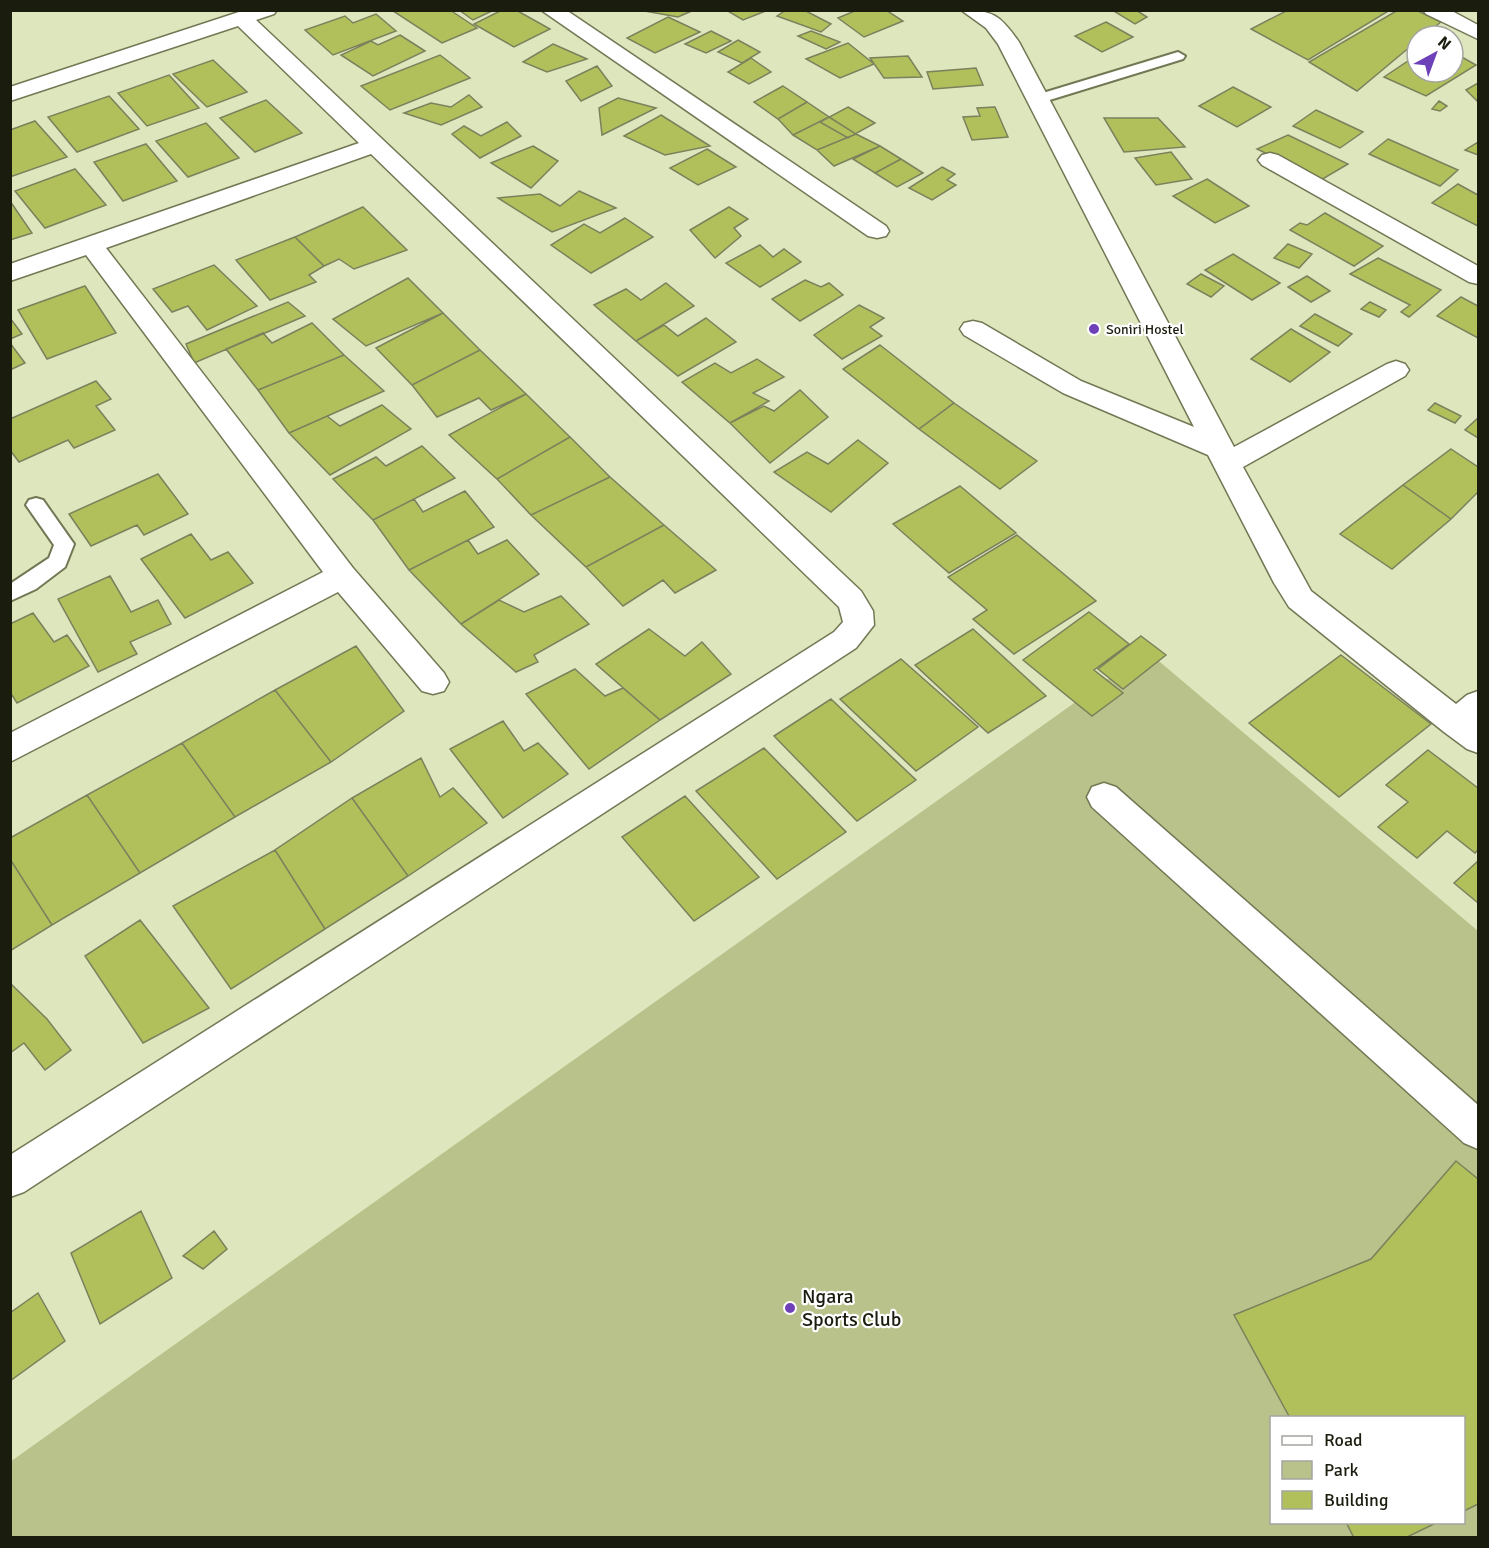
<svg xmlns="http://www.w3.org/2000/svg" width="1489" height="1548" font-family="Signika,sans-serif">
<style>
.green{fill:#b8c28a;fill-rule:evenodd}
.building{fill:#b1c05b;stroke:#7a815c;stroke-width:1.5}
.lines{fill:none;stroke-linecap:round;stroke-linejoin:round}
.lane-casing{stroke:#727854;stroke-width:4}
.street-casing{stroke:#727854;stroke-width:3}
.lane{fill:#fff;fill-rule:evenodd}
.street{fill:#fff;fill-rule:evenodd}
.poi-dot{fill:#6e41b9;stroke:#fff;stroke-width:2}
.labels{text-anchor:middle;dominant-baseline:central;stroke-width:4.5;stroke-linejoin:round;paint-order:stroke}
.far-poi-label{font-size:14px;fill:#1a1d0e;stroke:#fff;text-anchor:start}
.near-poi-label{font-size:20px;fill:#1a1d0e;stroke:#fff;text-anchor:start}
</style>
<rect width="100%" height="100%" fill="#dee6be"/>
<path class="green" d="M1147 651 1478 931V1537H11L10 1462ZM1272 1418H1464V1522H1272Z"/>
<path class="building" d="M450 10 477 28 442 43 393 11Z
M459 10H494L473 20Z
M502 10H516L550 29 514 47 474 24Z
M639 10H694L678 17Z
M726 10H768L743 20Z
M786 10H804L831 24 821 32 777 16Z
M857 10H886L903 21 864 37 838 18Z
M1112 10H1136L1147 17 1135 24Z
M1288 10H1390L1308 60 1251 29Z
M1398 10H1416L1441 22 1423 36H1417V41L1357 91 1309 62Z
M376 14 396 31 333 55 305 30 345 16 353 23Z
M668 17 700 32 655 53 627 38Z
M1106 22 1133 37 1102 52 1075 36Z
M711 31 731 41 706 53 685 44Z
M811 31 840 42 826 49 798 36Z
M400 35 425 51 373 76 341 55 371 41 378 45Z
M738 40 760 52 742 63 718 52Z
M848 43 874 64 840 78 806 59Z
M553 44 587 59 547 72 523 62Z
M1453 52 1476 65 1426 96 1384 77 1417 55V72H1453Z
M440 55 470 78 390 110 361 86Z
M908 56 922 77 884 78 870 58Z
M751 58 771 72 749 84 728 72Z
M213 60 247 92 207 107 173 74Z
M597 66 612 86 581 101 566 81Z
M976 68 983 85 933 89 927 72Z
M169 75 199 108 147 126 118 93Z
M1478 83V102L1466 90Z
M783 86 807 102 778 119 754 102Z
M1233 87 1271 107 1237 127 1199 106Z
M469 95 482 107 441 125 404 113 431 103 451 107Z
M109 96 139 129 77 152 48 117Z
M618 98 656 108 602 135 599 108Z
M266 100 302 133 255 152 220 118Z
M1439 101 1447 106 1440 111 1432 109Z
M807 102 829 117 793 135 778 119Z
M848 107 875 123 848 138 820 122Z
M995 107 1008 137 972 140 963 117 980 116 977 108Z
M1316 110 1363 132 1340 148 1293 126Z
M661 115 710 146 665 155 624 136Z
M829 117 856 134 817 150 793 135Z
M1104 118H1158L1185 147 1124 152Z
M35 121 67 157 10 177V130Z
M507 122 521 136 480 158 452 134 464 126 481 136Z
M206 123 239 158 188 177 156 141Z
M856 134 880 146 834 166 817 150Z
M1288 135 1348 164 1321 180 1257 149Z
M1388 139 1458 170 1440 186 1369 154Z
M1478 142V155L1465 150Z
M146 144 177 181 123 201 94 162Z
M533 146 558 161 531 188 491 163Z
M880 146 901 159 875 173 853 159Z
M707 149 736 167 698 185 670 168Z
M1171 152 1192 179 1156 185 1135 158Z
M901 159 923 173 897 187 875 173Z
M942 167 955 174 947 180 956 185 932 200 909 188Z
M75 169 106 205 45 228 15 191Z
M1207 179 1249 206 1215 223 1173 196Z
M1458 184 1478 195V226L1432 203Z
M579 191 616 208 552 232 498 198 540 194 560 206Z
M10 201 32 233 10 240Z
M363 207 407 250 354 269 339 259 324 266 295 237Z
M729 207 748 219 734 228 741 236 715 258 690 230Z
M1325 213 1383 246 1354 266 1290 230 1300 223 1307 225Z
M625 218 653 237 591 273 551 245 584 224 600 233Z
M295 237 324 266 309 275 316 282 270 300 236 260Z
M1288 244 1312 254 1299 268 1274 258Z
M760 245 773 257 784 249 801 262 760 287 726 263Z
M1233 254 1280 283 1252 300 1205 270Z
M1378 258 1441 290 1409 317 1401 312 1410 305 1350 274Z
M214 265 257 306 207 330 188 306 172 312 153 289Z
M1201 274 1224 286 1211 297 1187 284Z
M1307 276 1330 291 1311 302 1288 287Z
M408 278 443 313 366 346 333 319Z
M805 280 821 287 829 283 843 295 800 321 772 299Z
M666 283 694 306 636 341 594 305 626 289 641 300Z
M85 286 116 333 47 359 18 310Z
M1461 297 1478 306V338L1437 316Z
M288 302 305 316 194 363 186 344Z
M1370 302 1386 310 1379 317 1361 309Z
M859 305 884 318 870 327 882 336 842 359 814 335Z
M443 313 480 350 412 385 376 348Z
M1315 314 1352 334 1338 346 1300 326Z
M10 318 22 334 10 339Z
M706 318 736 342 678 376 636 341 664 325 678 336Z
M312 323 344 355 258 390 226 349 263 333 272 343Z
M1291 329 1330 352 1290 382 1251 359Z
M10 343 25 363 10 370Z
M880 345 954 403 919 429 843 369Z
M480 350 526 394 491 410 479 398 437 417 412 385Z
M344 355 384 391 289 433 258 390Z
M757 359 784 377 753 393 769 401 730 423 682 382 715 363 731 373Z
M96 381 111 399 96 406 115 430 74 448 68 440 19 462 10 450V419Z
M800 390 828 417 770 463 730 423 764 406 774 411Z
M526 394 570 437 497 479 449 435Z
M954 403 1037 461 1000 489 919 429Z
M1435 403 1461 416 1455 423 1428 410Z
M382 405 411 429 330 475 289 433 327 416 340 426Z
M1478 418V438L1465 430Z
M570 437 610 477 531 515 497 479Z
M858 440 888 463 831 512 774 472 807 452 828 464Z
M422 446 455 478 373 520 333 479 376 457 386 466Z
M1451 449 1478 467V492L1451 519 1403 485Z
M158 474 188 514 144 535 137 525 91 546 69 514Z
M610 477 664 525 586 567 531 515Z
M1403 485 1451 519 1392 569 1340 534Z
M960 486 1016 533 949 573 893 524Z
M465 491 494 527 409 570 373 520 414 499 423 512Z
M664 525 716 570 675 593 663 580 623 606 586 567Z
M191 534 211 560 228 552 253 583 185 618 141 559Z
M1017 535 1096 601 1014 654 973 619 987 610 948 577Z
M468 540 478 554 507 540 539 574 461 624 409 570Z
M110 576 131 612 158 600 171 624 130 642 137 654 98 672 58 599Z
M561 596 589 624 534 655 538 662 516 672 461 624 499 600 524 612Z
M1089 612 1129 644 1094 670 1123 693 1092 716 1023 660Z
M33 613 54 642 67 635 89 666 17 703 10 692V624Z
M649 629 685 656 702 642 731 674 660 720 596 664Z
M973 629 1046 696 988 733 915 665Z
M1141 636 1166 655 1123 689 1098 669Z
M356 646 404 711 331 762 275 690Z
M1341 655 1431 724 1339 797 1249 723Z
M901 659 978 727 916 771 840 699Z
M575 669 605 696 623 688 660 720 589 769 526 694Z
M275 690 331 762 235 817 182 743Z
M831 699 916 780 857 821 774 736Z
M503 721 524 751 538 743 568 774 503 818 450 749Z
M182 743 235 817 140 873 87 795Z
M764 748 846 832 777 879 696 791Z
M1428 750 1478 788V850L1475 853 1447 831 1417 858 1378 827 1408 802 1386 785Z
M421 758 440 797 453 788 487 823 408 876 352 798Z
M87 795 140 873 52 925 10 859V838Z
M685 796 759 877 694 921 622 837Z
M352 798 408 876 325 929 275 850Z
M275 850 325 929 231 989 173 906Z
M10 859 52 925 10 951Z
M1478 861V903L1454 883Z
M140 920 209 1008 143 1043 85 956Z
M10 983 47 1019 71 1050 45 1070 24 1043 10 1053Z
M1456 1161 1478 1179V1504L1464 1511V1418H1290L1234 1315 1371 1259Z
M141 1211 172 1278 100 1324 71 1253Z
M214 1231 227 1249 203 1269 183 1256Z
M38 1293 65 1341 10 1381V1313Z
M1346 1522H1438L1405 1538H1354Z"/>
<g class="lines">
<defs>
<path id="lane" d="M1178 52 1185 56 1183 59 1043 102 1038 104 1030 99 1033 96Z
M36 498 43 500 74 544 65 567 36 589 10 601V584L49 558 54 545 26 505 29 500Z"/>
<path id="street" d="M245 10H277L274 14 256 20 861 591 873 611 874 625 856 648 24 1192 10 1197V1155L834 632 843 622 839 607 371 154 106 248 353 568 444 673 449 682 444 691 433 694 422 691 338 592 10 762V733L323 572 86 255 10 281V264L359 143 238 26 10 101V87Z
M541 10H566L886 226 889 231 886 236 877 238 868 236Z
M961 10C993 10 1000 15 1019 42L1234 447 1387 364 1396 361 1405 364 1409 370 1405 376 1243 467 1311 591 1456 704 1467 695 1478 691V753L1467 749 1444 732 1289 607 1274 583 1208 455 1063 393 964 335 960 329 964 323 973 321 982 323 1081 381 1194 427 998 44 986 28Z
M1423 10H1450L1478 25V39L1426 14Z
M1270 153 1278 155 1478 266V284L1469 282 1262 165 1258 160 1262 155Z
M1104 783 1116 787 1478 1105V1149L1464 1143 1092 807 1087 797 1092 787Z"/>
</defs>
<use href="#lane" class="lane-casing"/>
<use href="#street" class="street-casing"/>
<use href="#lane" class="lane"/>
<use href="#street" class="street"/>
</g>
<g class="poi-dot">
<circle cx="1094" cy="329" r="6"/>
<circle cx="790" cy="1308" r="6"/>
</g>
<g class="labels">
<g class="far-poi-label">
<text x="1106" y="329">Soniri Hostel</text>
</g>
<g class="near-poi-label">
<text x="802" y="1296">Ngara<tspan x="802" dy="23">Sports Club</tspan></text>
</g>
</g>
<rect width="1489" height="1548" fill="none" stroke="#1a1d0e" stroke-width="24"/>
<rect x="1270" y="1416" width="195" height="108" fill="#ffffff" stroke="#a3a59f" stroke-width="1.5"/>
<rect x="1282" y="1436" width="30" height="9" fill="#ffffff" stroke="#a3a59f" stroke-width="1.5"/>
<text x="1324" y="1446" font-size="18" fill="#1a1d0e">Road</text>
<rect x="1282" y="1461" width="30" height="18" fill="#b8c28a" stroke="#a3a59f" stroke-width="1.5"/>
<text x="1324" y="1476" font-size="18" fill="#1a1d0e">Park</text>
<rect x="1282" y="1491" width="30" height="18" fill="#b1c05b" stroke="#a3a59f" stroke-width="1.5"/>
<text x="1324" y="1506" font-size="18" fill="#1a1d0e">Building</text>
<g transform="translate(1435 54) rotate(41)"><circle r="28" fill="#ffffff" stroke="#a3a59f" stroke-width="1.5"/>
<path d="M0-4.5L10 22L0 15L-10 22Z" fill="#6e41b9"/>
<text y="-9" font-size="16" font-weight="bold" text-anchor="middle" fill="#1a1d0e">N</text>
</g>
</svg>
